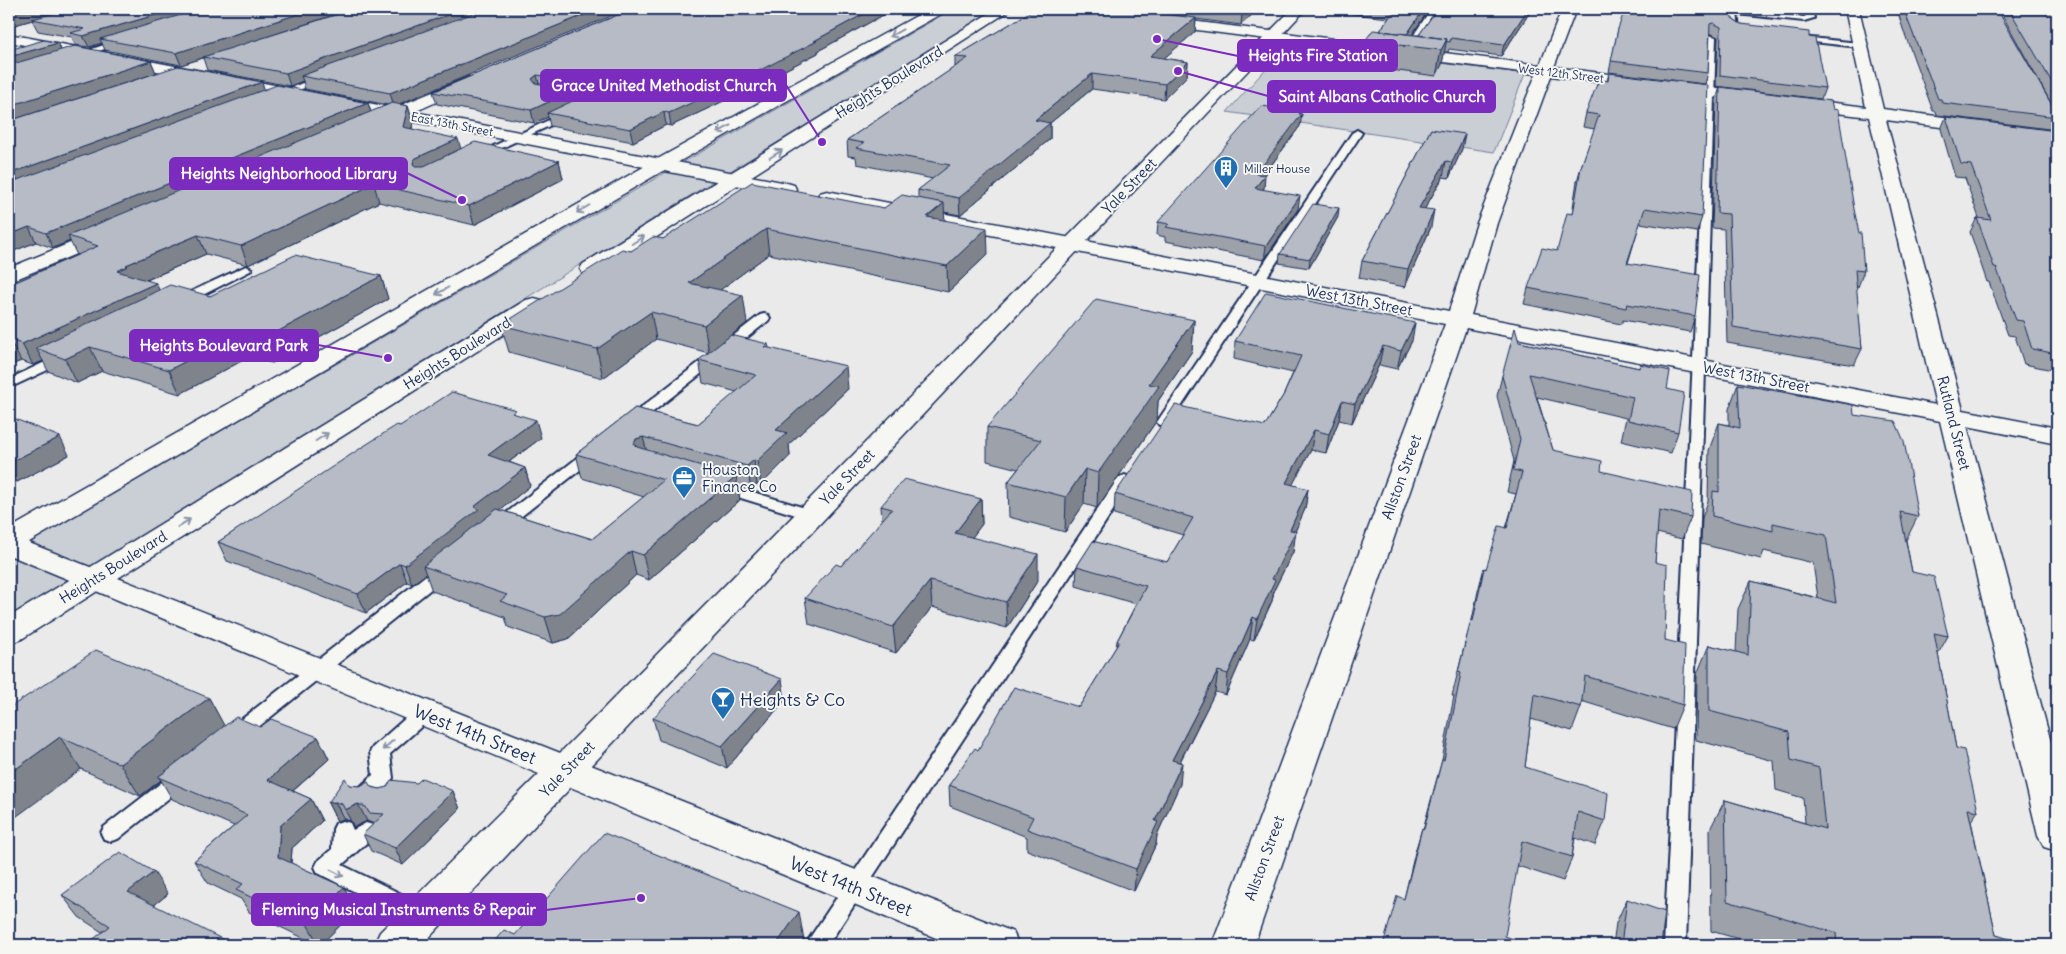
<svg xmlns="http://www.w3.org/2000/svg" width="2066" height="954" font-family="Delius,sans-serif">
<style>
.green{fill:#caced5;stroke:#727e9a}
.lines{fill:none;stroke-linecap:round;stroke-linejoin:round}
.service-casing{stroke:#1b2f5e;stroke-width:4}
.minor-casing{stroke:#1b2f5e;stroke-width:3}
.tertiary-casing{stroke:#1b2f5e;stroke-width:3}
.secondary-casing{stroke:#1b2f5e;stroke-width:3}
.service{fill:#f6f6f2;fill-rule:evenodd}
.minor{fill:#f6f6f2;fill-rule:evenodd}
.tertiary{fill:#f6f6f2;fill-rule:evenodd}
.secondary{fill:#f6f6f2;fill-rule:evenodd}
.wall{fill:#9da1aa;stroke:#1b2f5e;fill-rule:evenodd}
.shaded-wall{fill:#7f838b;stroke:#1b2f5e}
.building{fill:#b6bbc6;stroke:#1b2f5e}
.oneway{stroke:#8892a8}
.labels{text-anchor:middle;dominant-baseline:central;stroke-width:4;stroke-linejoin:round;paint-order:stroke}
.far-street-label{font-size:12px;fill:#1b2f5e;stroke:#f6f6f2}
.far-poi-label{font-size:12px;fill:#1b2f5e;stroke:#f6f6f2;text-anchor:start}
.street-label{font-size:15px;fill:#1b2f5e;stroke:#f6f6f2}
.poi-label{font-size:15px;fill:#1b2f5e;stroke:#f6f6f2;text-anchor:start}
.near-poi-label{font-size:18px;fill:#1b2f5e;stroke:#f6f6f2;text-anchor:start}
.near-street-label{font-size:18px;fill:#1b2f5e;stroke:#f6f6f2}
.leader{fill:none;stroke:#7b2cbf;stroke-width:2}
.callout-dot{fill:#7b2cbf;stroke:#f6f6f2;stroke-width:2}
.callout{fill:#7b2cbf;stroke:#7b2cbf;stroke-width:2}
.callout-label{font-size:16px;text-anchor:middle;font-weight:bold;fill:#fff}
</style>
<rect width="100%" height="100%" fill="#e9eae9"/>
<filter id="ink" filterUnits="userSpaceOnUse"><feTurbulence type="fractalNoise" baseFrequency=".02" numOctaves="2"/><feDisplacementMap in="SourceGraphic" scale="10" xChannelSelector="R" yChannelSelector="G"/><feConvolveMatrix kernelMatrix="1 2 1 2 8 2 1 2 1" color-interpolation-filters="sRGB"/></filter>
<g filter="url(#ink)">
<path class="green" d="M953 9H997L709 184 9 621V554L682 163Z
M1289 43 1525 74 1494 152 1227 112Z"/>
<g class="lines">
<defs>
<path id="service" d="M1431 9H1439L1410 53H1404L1403 51Z
M1729 9 1804 17 1806 16 1804 9H1812L1814 18 1804 21 1737 14 1739 27 1749 32 1745 34 1731 28Z
M1709 35 1716 37 1686 945H1664Z
M1792 36 1859 43 1863 45 1859 47 1795 40H1792Z
M122 39 126 41 125 43 75 58 71 56Z
M322 75 326 78 325 80 278 98 275 99 271 96Z
M568 111 571 112V116L480 158H474L472 156Z
M1357 130 1362 133 1171 422 1169 425H1159L1157 422 1352 133Z
M246 266 252 269 250 271 183 305H175L173 302 175 299Z
M764 314 768 315 770 318 768 321 635 426H625L623 423 625 420 760 315Z
M64 353 69 354 71 357 69 360 9 388V379Z
M594 448 599 449 601 452 599 455 504 530H492L490 527 492 524 589 449Z
M1125 475 1130 477 1133 480 828 945H805L1117 480 1120 477Z
M720 482 818 512 820 515 818 518 812 520 715 490 712 487 715 484Z
M445 564 451 565 453 569 451 573 242 740 235 742 228 740 225 735 228 730 439 565Z
M424 706 431 708 433 713 431 718 390 754 393 778 390 783 372 801 365 803 358 801 355 795 358 789 373 775 370 752 373 747 417 708Z
M182 769 189 772 192 777 189 782 118 839 111 841 104 839 101 833 104 827 175 772Z
M343 821 350 823 353 830 366 823 373 825 376 831 373 837 342 865 430 908 433 915 430 922 422 925 414 922 318 873 315 867 318 861 332 849 333 829 336 823Z"/>
<path id="minor" d="M1562 9H1576L1554 67 1756 93 1762 95 1764 98 1762 101 1756 103 1551 76 1497 223 1471 315 1936 405 1869 117 1796 108 1790 106 1788 103 1790 100 1796 98 1866 107 1845 9H1859L1883 109 2057 132V142L1886 120 1963 410 2057 428V444L1967 426 2057 765V851L2044 847 2038 836 1940 421 1466 328 1254 945H1212L1445 324 827 203 820 201 817 197 820 193 827 191 1449 311 1477 223 1536 74 1159 25 1152 21 1159 17 1540 65Z
M9 34 394 108 469 77 475 79 477 82 475 85 414 112 787 183 794 185 796 189 794 193 787 195 9 42Z
M107 228 114 230 117 234 114 238 9 282V268Z"/>
<path id="tertiary" d="M9 535 1013 932 1019 945H953L9 555Z"/>
<path id="secondary" d="M929 9H946L944 12 666 169 19 548 9 550V529L654 161Z
M996 9H1012L599 274 591 275 583 274 580 269 583 264Z
M1292 9H1306L422 945H374L380 932 553 760Z
M534 298 542 300 545 305 542 310 20 640 9 643V617L526 300Z"/>
</defs>
<use href="#service" class="service-casing"/>
<use href="#minor" class="minor-casing"/>
<use href="#tertiary" class="tertiary-casing"/>
<use href="#secondary" class="secondary-casing"/>
<use href="#service" class="service"/>
<use href="#minor" class="minor"/>
<use href="#tertiary" class="tertiary"/>
<use href="#secondary" class="secondary"/>
</g>
<path class="wall" d="M9 9H352L264 38 354 9 398 104 408 106 413 123 412 129 461 149 559 161 563 179 474 225 379 202 248 265 206 254 147 280 159 290 210 296 381 276 388 299 272 363 249 357 180 394 102 371 77 383 48 371 43 361 33 365 21 361 9 366V285L77 255 70 241 53 248 36 242 9 253 61 50 151 61 156 73 262 82 264 90 368 103 371 112 388 105 305 89 303 81 290 86 207 70 203 58 181 65 105 50 102 43 89 47 75 45 72 37 38 31 32 20 11 26 9 25Z
M632 9H894L818 51V53L732 97 671 126 666 125 633 142 550 126 548 117 534 123 437 104 433 92ZM576 93 586 95 577 99Z
M1035 9H1258L1241 25 1196 19 1195 32 1164 58 1188 62 1187 76 1164 99 1092 89 1050 123V139L960 215 944 212 945 220 988 254 948 292 769 254 720 290 747 323 712 350 768 344 769 348 848 389 789 444 790 456 761 485 757 484 751 490 738 486 740 500 649 580 636 575 568 639 553 643 508 627 505 617 432 591 426 574 412 584 407 582 366 613 227 561 218 542 400 426 517 415 541 438 509 462 525 468 530 486 500 510 592 539 644 497 582 478 576 454 635 408 698 424 737 392 703 383 699 360 709 353 656 339 603 378 509 352 501 325 631 251 663 239 884 208 918 198V190L933 179 857 164 856 157 848 156 847 140 955 67V57Z
M1344 9H1429L1412 35H1419L1437 9H1532L1501 56 1449 49 1448 52H1444L1442 64 1436 76 1361 66 1365 41 1380 31 1389 18 1344 13Z
M1744 9H1803L1801 15Z
M1897 9H1997L2057 114V130L1937 115 1936 111H1933L1903 29Z
M1999 9H2057V114Z
M1732 18 1741 24 1809 37 1825 88 1821 99 1716 86 1718 37 1710 33 1708 73 1705 84 1609 72 1618 29Z
M1609 73 1702 217 1697 232 1640 223 1628 263 1695 316 1690 332 1623 320 1621 324 1524 304 1528 288 1557 251 1572 214 1577 181 1581 167 1595 129 1583 127 1586 113 1607 81Z
M1720 87 1864 271 1858 287H1856L1862 349 1854 365 1727 343 1724 229 1712 228 1716 100Z
M1300 114V126L1264 175V188L1263 189 1298 209 1264 260 1165 241V237L1157 235 1158 222Z
M1946 117 2057 131V371L2024 364 2015 336 2008 335 1989 282H1987L1970 232 1977 218H1979L1965 178 1955 177 1941 129Z
M1431 129 1462 149 1449 178 1443 177 1425 208 1431 227 1405 287 1359 278 1362 261Z
M1338 217 1309 268 1279 263 1280 254Z
M1194 320 1192 351 1158 401 1157 420 1097 508 1084 504 1065 532 1009 517 1008 482 1018 469 987 461V427Z
M1235 341H1412L1397 369 1379 365 1352 423 1339 420 1326 453 1311 450 1292 485 1308 489 1305 509 1295 531 1293 552 1274 590 1272 601 1254 640 1250 639 1226 695 1215 692 1180 762V784L1157 835 1156 844 1134 891 1027 850V837L950 806 949 785 978 750 1079 707 1116 647 1117 641 1136 604 1076 586 1077 566 1167 562 1183 535 1114 514 1115 494 1265 426 1284 394 1293 373 1234 359Z
M1519 342 1639 368 1640 364 1667 389 1678 432 1671 453 1621 441 1626 418 1537 397 1553 450 1601 471 1691 517 1682 539 1657 533 1655 562 1665 640 1683 705 1673 729 1581 701V707L1572 731 1531 719 1525 767 1605 821 1595 845 1575 838 1572 857 1563 881 1518 866 1404 899 1415 852 1422 828 1423 829 1442 760 1454 696H1452L1465 643 1472 620 1478 591 1484 568 1486 569 1506 528 1516 494 1507 492 1514 461 1497 396 1502 376Z
M1738 384 1854 415 1918 516 1906 540 1912 572 1948 636 1938 654 1956 748 1978 811 1971 821 1996 935 2028 945H1760L1711 931 1710 829 1725 800 1805 823 1803 798 1776 790 1774 761 1696 740 1697 674 1709 645 1736 652 1738 609 1751 581 1818 598 1813 563 1764 551 1761 559 1701 544 1702 518 1708 501 1709 450 1719 423 1729 425V409Z
M9 422 69 455 17 482 9 479Z
M981 499 982 524 972 537 1038 580 1007 628 932 607 896 653 809 624 805 598 841 566 882 521 881 506Z
M209 698 224 726 260 727 318 737 329 759 293 791 311 799 322 821 292 848 291 863 344 887 356 910 320 945H318L249 912 241 899 208 883 194 861 234 826 172 799 161 780 140 796 81 769 9 708Z
M785 700 727 768 659 740 653 718Z
M349 785 371 787 380 789 453 791 460 809 403 865 371 851 363 834 374 824 367 821 354 827 351 821 344 819 337 821 328 803Z
M168 894 154 905 102 932 79 917 62 895Z
M1627 899 1661 945H1613L1616 923Z
M515 935 804 941 801 945H491Z"/>
<path class="shaded-wall" d="M26 9H72L11 26 9 21V13Z
M176 9H217L100 39 102 43 89 47 83 36Z
M314 9H352L181 65 176 53Z
M464 9H497L301 76 303 81 290 86 286 73Z
M599 9H628L394 106 390 93Z
M873 9H894L818 51V53L732 97 671 126 669 113 814 41Z
M1248 9H1258L1241 25 1242 14Z
M1424 9H1429L1404 47 1406 36Z
M1528 9H1532L1501 56 1504 45Z
M1196 18 1195 32 1149 71 1150 56Z
M1447 39 1442 64 1436 76 1441 50Z
M58 43 63 55 9 71V57Z
M151 61 156 73 9 121V106Z
M1188 62 1187 76 1164 99 1165 84Z
M1092 74V89L1050 123V139L960 215 959 198 1035 120Z
M537 75 540 88 535 92 532 79Z
M262 82 266 95 9 190V174Z
M575 90 578 103 547 113 548 117 534 123 531 110Z
M368 103 372 116 68 236 70 241 53 248 46 233Z
M408 106 413 123 408 144 403 127Z
M1300 111V117L1302 114 1300 126 1255 187 1256 174Z
M664 112 666 125 633 142 630 129Z
M1465 134 1462 149 1449 178 1452 162Z
M458 139 463 156 419 176 413 164 414 159Z
M559 161 563 179 474 225 469 206Z
M1446 161 1443 177 1416 224 1419 208Z
M1265 175 1264 188 1254 201 1255 188Z
M374 184 379 202 248 265 241 246Z
M1300 196 1298 209 1264 260 1266 246Z
M944 203 945 228 927 217Z
M1339 208 1338 217 1309 268 1310 259Z
M1434 210 1431 227 1405 287 1408 269Z
M29 227 36 242 9 253V235Z
M987 228 988 254 948 292 947 266Z
M766 229 769 254 693 310 689 283Z
M198 235 206 254 137 284 117 271 126 265Z
M381 276 388 299 272 363 262 340Z
M156 283 165 303 36 348 43 361 33 365 22 344Z
M743 295 747 323 709 353 704 325Z
M651 312 656 339 603 378 597 349Z
M1194 320 1192 351 1158 401 1157 420 1097 508 1098 473 1149 384Z
M1415 323 1412 341 1397 369 1401 351Z
M239 333 249 357 180 394 169 370Z
M9 340H10L21 361 9 366Z
M1383 346 1379 365 1352 423 1355 404Z
M90 347 102 371 77 383 65 359Z
M846 366 848 389 789 444 790 456 761 485 757 461 776 430Z
M1342 401 1339 420 1326 453 1329 434Z
M536 420 541 438 494 473 488 455Z
M1314 430 1311 450 1283 503 1286 483Z
M60 437 69 455 17 482 9 469V463Z
M643 437 649 460 634 444 636 439Z
M754 460 757 484 751 490 747 466Z
M525 468 530 486 484 523 423 566 426 574 412 584 405 565 474 507Z
M1085 469 1084 504 1065 532 1066 497Z
M736 476 740 500 649 580 643 555Z
M1308 489 1305 509 1291 541 1296 531 1293 552 1274 590 1272 601 1254 640 1257 619 1290 530Z
M981 499 982 524 956 559 955 533Z
M631 551 636 575 568 639 553 643 545 617Z
M1038 554V580L1007 628 1006 602Z
M400 563 407 582 366 613 358 594Z
M930 581 932 607 896 653 893 627Z
M1253 617 1250 639 1226 695 1228 674Z
M1218 671 1215 692 1170 781 1172 760Z
M782 679 785 700 727 768 722 746Z
M209 698 226 729 158 777 161 780 140 796 120 764Z
M60 737 81 769 9 822V774Z
M318 737 329 759 280 802 268 780Z
M1182 763 1180 784 1157 835 1156 844 1134 891 1136 869 1155 821Z
M453 791 460 809 403 865 395 848Z
M311 799 322 821 292 848 290 879 278 857 280 826Z
M335 802 344 819 337 821 328 803Z
M358 804 367 821 354 827 345 810Z
M154 872 168 894 143 914 128 892Z
M344 887 356 910 320 945H319L307 924Z
M799 912 804 941 801 945H776Z"/>
<path class="building" d="M9 9H26L9 13Z
M71 9H176L83 36 70 33 85 29 32 19Z
M201 9H314L176 53 100 39Z
M354 9H464L286 73 203 57Z
M485 9H599L390 93 301 76Z
M632 9H873L814 41H817L731 85 669 113 664 112 630 129 547 113 596 90 597 87 592 84 537 75 532 79 535 83 575 90 531 110 433 92Z
M1035 9H1121L1196 18 1150 56 1188 62 1165 84 1092 74 1035 120 1050 123 959 198 918 190 950 165 856 148 864 143 847 140 968 58 955 57Z
M1194 9H1248L1242 14Z
M1395 9H1424L1407 34 1380 31Z
M1437 9H1528L1504 45 1451 38 1450 42 1446 41 1447 39 1419 35Z
M1625 9H1731L1732 18 1741 24 1809 32V37L1815 38 1825 88 1720 75 1721 27 1713 23 1710 24 1708 73 1611 61 1618 29Z
M1904 9H1997L2057 114V117L1942 103 1941 99H1938L1907 18Z
M2009 9H2057V91Z
M1373 30 1447 39 1441 50 1365 41Z
M44 40 58 43 9 57V50Z
M75 46 151 61 9 106V65Z
M178 66 262 82 9 174V121Z
M1609 73 1708 85 1702 217 1645 208 1627 263 1700 275 1695 316 1627 304 1626 308 1528 288 1542 248 1557 251 1567 213 1573 214 1581 167 1599 115 1586 113 1599 79 1608 81Z
M277 85 368 103 46 233 29 227 9 235V183Z
M1720 87 1831 101 1833 109 1838 110 1854 209 1859 233H1861L1864 271 1855 270 1862 349 1733 327 1729 214 1717 213Z
M392 103 408 106 403 127 458 139 414 159 413 164 415 166H424L475 142 559 161 469 206 374 184 241 246 198 235 126 265 128 266 117 271 156 283 22 344 10 340H9V285L98 246 68 236Z
M1261 106 1300 111 1299 114H1302L1256 174 1265 175 1255 188 1300 196 1266 246 1166 227 1169 224 1158 222Z
M1946 117 2057 131V354L2032 349 2023 321 2016 320 1996 267H1994L1977 218 1991 220 1971 165 1961 164Z
M1431 129 1465 134 1452 162 1446 161 1419 208 1434 210 1408 269 1362 261Z
M752 182 884 208 902 195 944 203 927 217 987 228 947 266 766 229 689 283 743 295 704 325 651 312 597 349 501 325 622 249 631 251 653 237 663 239Z
M1313 204 1339 208 1310 259 1280 254Z
M295 255 381 276 262 340 239 333 169 370 90 347 65 359 36 348 170 285 210 296Z
M1266 292 1415 323 1401 351 1383 346 1355 404 1342 401 1329 434 1314 430 1286 483 1308 489 1290 530 1296 531 1272 579 1275 580 1257 619 1253 617 1228 674 1218 671 1172 760 1182 763 1155 821 1158 822 1136 869 1027 829 1033 817 949 785 975 748 978 750 1014 687 1079 707 1119 642 1117 641 1146 586 1077 566 1093 541 1167 562 1193 518 1115 494 1175 405 1265 426 1284 394 1301 356 1235 341Z
M1096 299 1194 320 1149 384 1159 386 1098 473 1085 469 1066 497 1008 482 1041 440 987 427Z
M1515 328 1519 342 1639 368 1640 364 1670 371 1667 389 1684 393 1678 432 1628 420 1633 397 1529 374 1553 450 1602 461 1601 471 1692 492 1691 517 1659 510 1655 562 1667 565 1665 640 1685 645 1683 705 1585 676 1581 707 1534 694 1525 767 1608 793 1605 821 1578 812 1572 857 1522 841 1505 936 1529 945H1383L1397 896 1404 899 1422 828 1424 829 1442 760H1444L1461 673 1458 672 1471 620 1473 621 1484 568 1486 569 1499 526 1507 528 1522 472 1513 470 1520 439 1502 376Z
M731 335 768 344 765 347 846 366 776 430 787 433 757 461 754 460 747 466 643 437 636 439 634 444 637 447 736 476 643 555 631 551 560 614 545 617 500 601 507 595 423 566 497 509 592 539 664 480 576 454 635 408 698 424 756 375 699 360Z
M1738 384 1853 405 1854 415 1895 421 1904 441 1918 516 1900 512 1912 572 1934 577 1948 636 1934 633 1956 748 1964 750 1978 811 1968 809 1996 935 2028 945H1837L1836 933 1727 901 1725 800 1825 829 1819 768 1791 760 1789 732 1709 711V645L1748 655 1751 581 1836 603 1826 535 1773 523V531L1712 516 1713 491 1719 492V423L1740 428Z
M452 392 516 410 512 413 536 420 488 455 525 468 474 507 479 509 405 565 400 563 358 594 218 542 364 446 397 425 400 426Z
M15 419 60 437 9 463V422Z
M904 479 981 499 955 533 1038 554 1006 602 930 581 893 627 805 598 836 564 841 566 892 509 881 506Z
M96 650 209 698 120 764 60 737 9 774V708Z
M714 654 782 679 722 746 653 718Z
M236 717 260 727 271 719 318 737 268 780 311 799 280 826 278 857 344 887 307 924 236 890 243 884 194 861 247 815 158 777Z
M345 778 349 785 360 786 368 782 371 787 380 789 387 787 391 780 417 783 422 778 453 791 395 848 363 834 384 814 369 813 366 807 358 804 345 810 342 804 335 802 328 803Z
M604 833 799 912 776 945H630L622 941 619 945H491L504 930 515 935Z
M120 852 154 872 128 892 234 945H86L110 926 62 895Z
M1627 899 1665 912 1661 945H1621Z"/>
<defs><path id="oneway-shaft" d="M-6 0H5M1.5-3L5.5 0L1.5 3" fill="none" stroke-width="1.6" stroke-linecap="round" stroke-linejoin="round" transform="scale(1.25)"/></defs>
<g class="oneway">
<use href="#oneway-shaft" transform="translate(896 33) rotate(151)"/>
<use href="#oneway-shaft" transform="translate(724 129) rotate(151)"/>
<use href="#oneway-shaft" transform="translate(776 154) rotate(-32)"/>
<use href="#oneway-shaft" transform="translate(583 209) rotate(150)"/>
<use href="#oneway-shaft" transform="translate(638 240) rotate(-32)"/>
<use href="#oneway-shaft" transform="translate(442 291) rotate(150)"/>
<use href="#oneway-shaft" transform="translate(322 437) rotate(-32)"/>
<use href="#oneway-shaft" transform="translate(184 523) rotate(-32)"/>
<use href="#oneway-shaft" transform="translate(388 745) rotate(138)"/>
<use href="#oneway-shaft" transform="translate(337 873) rotate(27)"/>
</g>
</g>
<defs>
<symbol id="building-pin" viewBox="-11 -11 22 30"><path d="M0 17L-7.5 6A9.5 9.5 0 1 1 7.5 6Z" fill="#1f6fb2" stroke="#f6f6f2"/><path d="M-4-6H4V6H1V3H-1V6H-4ZM-2.5-4.3h1.7v1.8h-1.7ZM.8-4.3h1.7v1.8H.8ZM-2.5-1h1.7V.8h-1.7ZM.8-1h1.7V.8H.8Z" fill="#fff"/></symbol>
<symbol id="office-pin" viewBox="-11 -11 22 30"><path d="M0 17L-7.5 6A9.5 9.5 0 1 1 7.5 6Z" fill="#1f6fb2" stroke="#f6f6f2"/><path d="M-6-3h4V-5.5h4V-3h4V5H-6ZM-1-4.5V-3h2v-1.5ZM-6 0V1H6V0Z" fill="#fff"/></symbol>
<symbol id="bar-pin" viewBox="-11 -11 22 30"><path d="M0 17L-7.5 6A9.5 9.5 0 1 1 7.5 6Z" fill="#1f6fb2" stroke="#f6f6f2"/><path d="M-6-5H6L.8 .8V4.5H3.5V6h-7V4.5H-.8V.8Z" fill="#fff"/></symbol>
</defs>
<g fill-rule="evenodd">
<use href="#building-pin" x="1212" y="154" width="28" height="38"/>
<use href="#office-pin" x="670" y="464" width="28" height="38"/>
<use href="#bar-pin" x="709" y="685" width="28" height="38"/>
</g>
<g class="labels">
<g class="far-street-label">
<text transform="translate(1561 73) rotate(7)">West 12th Street</text>
<text transform="translate(452 124) rotate(11)">East 13th Street</text>
</g>
<g class="far-poi-label">
<text x="1244" y="168">Miller House</text>
</g>
<g class="street-label">
<text transform="translate(889 82) rotate(-32)">Heights Boulevard</text>
<text transform="translate(1129 186) rotate(-46)">Yale Street</text>
<text transform="translate(1359 300) rotate(11)">West 13th Street</text>
<text transform="translate(457 353) rotate(-32)">Heights Boulevard</text>
<text transform="translate(1756 377) rotate(11)">West 13th Street</text>
<text transform="translate(1954 423) rotate(76)">Rutland Street</text>
<text transform="translate(847 477) rotate(-46)">Yale Street</text>
<text transform="translate(1401 477) rotate(-70)">Allston Street</text>
<text transform="translate(113 567) rotate(-32)">Heights Boulevard</text>
<text transform="translate(567 769) rotate(-46)">Yale Street</text>
<text transform="translate(1264 858) rotate(-70)">Allston Street</text>
</g>
<g class="poi-label">
<text x="702" y="469">Houston<tspan x="702" dy="17">Finance Co</tspan></text>
</g>
<g class="near-poi-label">
<text x="740" y="699">Heights &amp; Co</text>
</g>
<g class="near-street-label">
<text transform="translate(475 734) rotate(22)">West 14th Street</text>
<text transform="translate(851 886) rotate(22)">West 14th Street</text>
</g>
</g>
<path class="leader" d="M1157 39L1238 56M822 142L786 85M1178 71L1268 96M462 200L407 173M388 358L318 345M641 898L546 910"/>
<g class="callout-dot">
<circle cx="1157" cy="39" r="5"/>
<circle cx="822" cy="142" r="5"/>
<circle cx="1178" cy="71" r="5"/>
<circle cx="462" cy="200" r="5"/>
<circle cx="388" cy="358" r="5"/>
<circle cx="641" cy="898" r="5"/>
</g>
<g class="callout">
<rect x="1238" y="40" width="159" height="31" rx="5"/>
<rect x="541" y="70" width="245" height="31" rx="5"/>
<rect x="1268" y="81" width="227" height="31" rx="5"/>
<rect x="170" y="158" width="237" height="31" rx="5"/>
<rect x="130" y="330" width="188" height="31" rx="5"/>
<rect x="252" y="894" width="294" height="31" rx="5"/>
</g>
<g class="callout-label">
<text x="1318" y="61">Heights Fire Station</text>
<text x="664" y="91">Grace United Methodist Church</text>
<text x="1382" y="102">Saint Albans Catholic Church</text>
<text x="289" y="179">Heights Neighborhood Library</text>
<text x="224" y="351">Heights Boulevard Park</text>
<text x="399" y="915">Fleming Musical Instruments &amp; Repair</text>
</g>
<rect width="2066" height="954" fill="none" stroke="#f6f6f2" stroke-width="30"/>
<rect x="15" y="15" width="2036" height="924" fill="none" stroke="#1b2f5e" stroke-width="2" filter="url(#ink)"/>
</svg>
